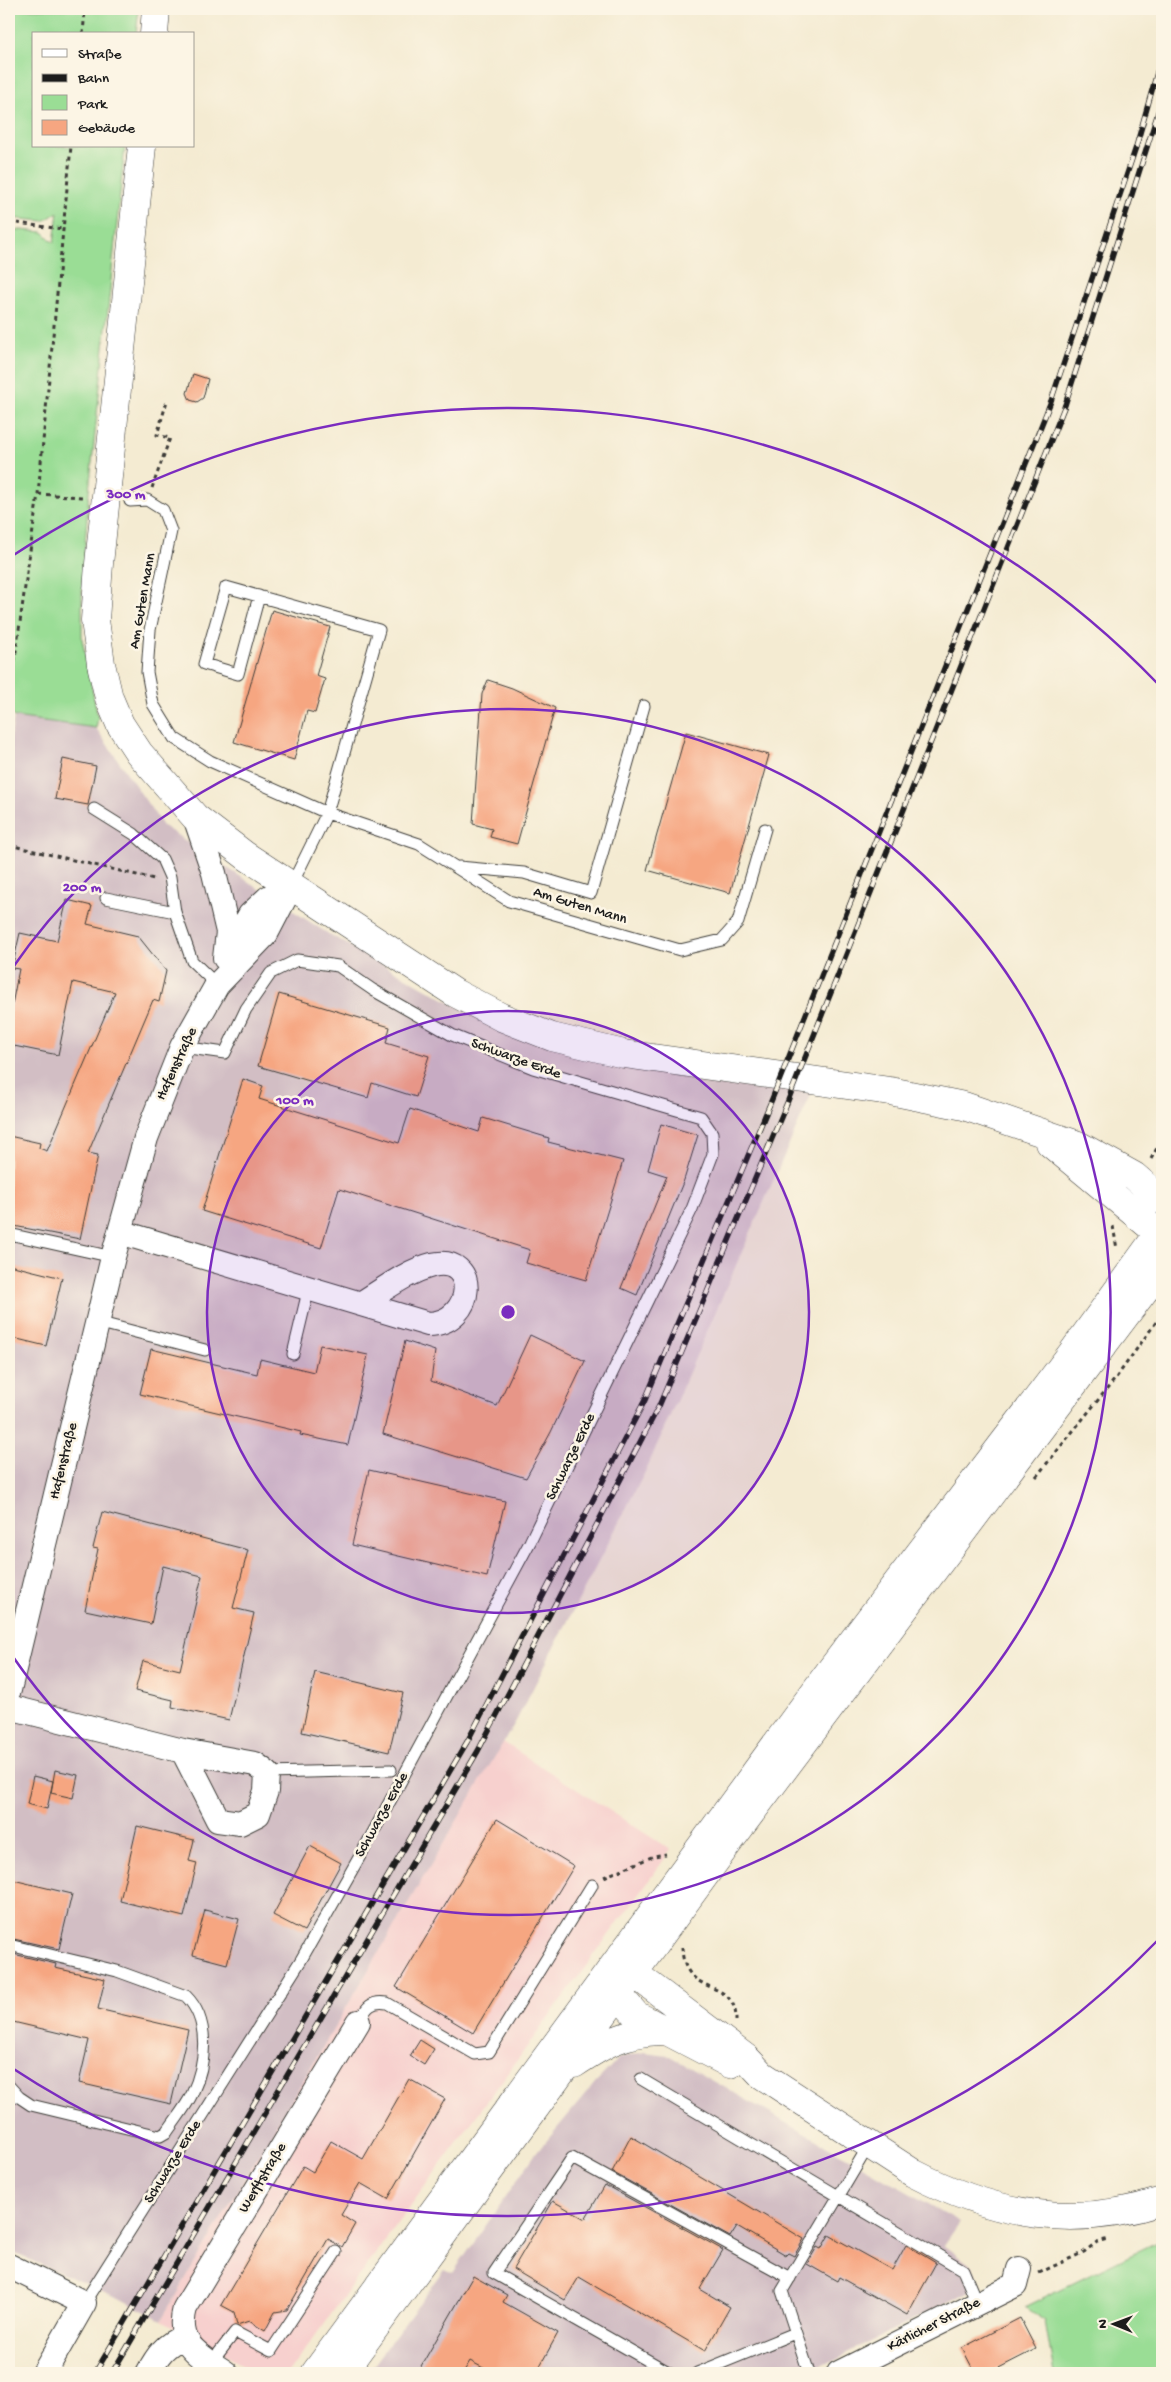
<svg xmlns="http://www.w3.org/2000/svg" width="1171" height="2382" font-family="'Gochi Hand',sans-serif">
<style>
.built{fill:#f7d0ce}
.industrial{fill:#d2bec4}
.green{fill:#9add95;stroke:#5b7c58}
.building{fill:#f6a681}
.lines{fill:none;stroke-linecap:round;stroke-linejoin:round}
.lane-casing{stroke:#3c3b37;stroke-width:13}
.street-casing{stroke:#3c3b37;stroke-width:26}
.secondary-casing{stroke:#3c3b37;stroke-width:29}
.path{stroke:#3c3b37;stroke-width:3;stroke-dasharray:4 4;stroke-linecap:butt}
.lane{stroke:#fff;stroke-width:11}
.street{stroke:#fff;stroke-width:24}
.secondary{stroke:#fff;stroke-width:28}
.rail-casing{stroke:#1c1c1c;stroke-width:5.5}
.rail{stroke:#fcf5e5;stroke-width:4;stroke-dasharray:11;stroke-linecap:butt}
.ring{fill:none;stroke:#7b2cbf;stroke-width:2.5}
.labels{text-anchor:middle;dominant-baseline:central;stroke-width:5;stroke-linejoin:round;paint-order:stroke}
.street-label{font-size:15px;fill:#1c1c1c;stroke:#fcf5e5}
.centre{fill:#7b2cbf;stroke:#fcf5e5;stroke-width:2.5}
.ring-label{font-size:15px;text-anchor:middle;font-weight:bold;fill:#7b2cbf;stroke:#fcf5e5;stroke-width:5;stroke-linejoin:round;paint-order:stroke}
</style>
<rect width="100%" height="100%" fill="#fcf5e5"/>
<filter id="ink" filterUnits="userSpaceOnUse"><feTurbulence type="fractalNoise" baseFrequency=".02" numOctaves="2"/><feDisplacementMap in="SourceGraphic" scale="10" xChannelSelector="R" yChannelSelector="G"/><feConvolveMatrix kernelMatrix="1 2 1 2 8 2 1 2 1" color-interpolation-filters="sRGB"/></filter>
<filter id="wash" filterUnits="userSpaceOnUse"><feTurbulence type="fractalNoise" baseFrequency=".0096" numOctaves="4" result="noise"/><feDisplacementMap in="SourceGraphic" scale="20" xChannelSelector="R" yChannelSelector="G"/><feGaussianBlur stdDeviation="1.12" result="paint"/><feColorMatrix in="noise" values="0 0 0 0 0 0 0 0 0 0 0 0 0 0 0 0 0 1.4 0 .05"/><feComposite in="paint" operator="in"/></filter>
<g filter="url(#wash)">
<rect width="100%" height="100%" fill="#f4ebd2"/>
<path class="built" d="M503 1742 671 1850 288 2373H258L161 2320Z"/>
<path class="industrial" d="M14 717 96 728 163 826 327 933 457 1006 813 1090 646 1470 516 1721 161 2320 119 2298 9 2251V748Z
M644 2052 668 2055 960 2222 944 2245 972 2266 982 2285 807 2373H368L445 2269 453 2273 534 2156 595 2083 619 2058Z"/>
<path class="green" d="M9 9H139L136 34H34V146H125L89 491 82 584V639L98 718 96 728 14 717 9 710V229L43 232 54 243 58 212 44 221 9 218Z
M1162 2240V2373H1054L1045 2321 1024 2307Z"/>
<g id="blocks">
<path class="building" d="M193 374 208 379 203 398 197 402 190 400 187 393Z
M272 610 330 627 316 676 325 679 315 713 307 711 294 760 234 742Z
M488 680 512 688 555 708 517 844 490 837 492 829 473 824 482 694Z
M686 732 769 755 730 893 647 870Z
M63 759 96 766 88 805 55 799Z
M67 900 92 906 87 924 138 936 166 971 159 1002 153 1000 88 1153 98 1155 80 1239 9 1225V1136L40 1143 39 1148 47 1151 115 992 73 982 58 1055 9 1045V1020L19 969 12 968 20 933 57 941Z
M279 994 390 1027 386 1043 429 1056 416 1097 372 1083 368 1098 258 1066Z
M243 1079 263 1086 259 1099 399 1143 410 1109 479 1132 483 1118 549 1138 548 1142 623 1161 586 1280 526 1263 530 1250 339 1189 321 1248 202 1211Z
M661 1124 698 1135 684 1180 637 1295 621 1288 667 1176 648 1170Z
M9 1265 62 1278 46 1346 9 1337Z
M530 1335 585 1361 551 1432 526 1478 383 1434 405 1341 435 1351 431 1381 497 1406Z
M320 1345 368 1355 348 1445 300 1435 301 1432 140 1394 151 1349 257 1374 260 1359 314 1372Z
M369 1470 505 1501 487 1577 352 1545Z
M102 1512 248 1550 233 1608 254 1613 229 1720 172 1707 173 1700 135 1691 143 1661 180 1670 202 1576 163 1566 151 1624 85 1610 98 1549 93 1548Z
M315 1672 403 1693 389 1752 302 1732Z
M55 1770 78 1775 73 1798 51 1793Z
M33 1776 53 1781 47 1809 27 1804Z
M497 1819 574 1866 473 2033 396 1987Z
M137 1826 194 1840 189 1861 197 1863 184 1917 120 1901Z
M310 1846 341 1863 304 1931 273 1915Z
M9 1879 72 1894 59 1949 9 1938Z
M205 1910 239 1919 227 1964 193 1955Z
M9 1953 56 1964 55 1968 105 1979 98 2009 188 2030 171 2104 79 2083 89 2040 9 2021Z
M420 2040 434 2049 424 2065 410 2056Z
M409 2079 445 2099 388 2199 360 2183 341 2215 355 2224 342 2247 328 2239 287 2310 275 2312 265 2331 249 2321 237 2325 234 2312 221 2305 303 2166 313 2172 331 2141 363 2159Z
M631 2136 804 2239 794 2256 788 2253 786 2255 737 2226 730 2237 612 2172Z
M605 2185 723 2250 700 2289 730 2307 705 2351 579 2277 565 2300 513 2269 553 2201 585 2219Z
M829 2235 892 2270 906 2245 936 2263 907 2315 839 2277 837 2281 807 2264 817 2247 821 2249Z
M473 2276 507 2295 503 2302 558 2333 536 2373H493L470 2361 463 2373H417Z
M1020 2318 1036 2349 989 2373H975L962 2348Z"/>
</g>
</g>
<g filter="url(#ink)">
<use href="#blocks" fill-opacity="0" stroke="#3c3b37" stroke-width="1"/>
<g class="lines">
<defs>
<path id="lane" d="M130 501 147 500 163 510 171 531 150 630 147 672 153 704 174 738 210 761 327 813 419 844 509 901 680 950 722 940 738 922 765 829
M259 596 238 674 204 664 226 587 379 630 327 813 291 886
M94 809 134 834 162 859 170 877 175 912 192 961 217 985
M459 867 524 873 591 893 644 706
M106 898 175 912
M9 1234 113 1257
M97 1322 205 1350
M293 1354 309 1287
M267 1773 391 1770
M9 1945 117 1971 186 1996C211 2021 206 2064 192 2094 186 2107 175 2120 167 2132L160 2136 31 2105 19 2097 9 2086
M358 2022C366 2009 370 2000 387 2003L475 2054 489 2052 592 1885
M641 2079 963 2270 977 2303
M84 2303 301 1960 369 1840 530 1542 692 1209 713 1154 712 1133 701 1117 533 1068 452 1035 373 990 338 966 297 960 271 973 246 1009 225 1053 182 1047
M211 2363 235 2332 271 2351 336 2252
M670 2373 494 2273 572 2158 790 2278
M697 2373 795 2333
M809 2373 782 2291 869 2145"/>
<path id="street" d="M195 817 214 873 228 932 225 958
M228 953 250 915 268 898 291 886
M120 1232 428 1324C476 1323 479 1254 432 1265 408 1271 383 1290 362 1303
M9 1690 113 1257 146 1138 182 1047 217 985 266 934 291 886
M9 1707 183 1751 255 1764 267 1773 266 1791 258 1814 240 1823 218 1820 183 1751
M9 2266 84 2303 44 2373
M148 2373C157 2356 165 2344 184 2337
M226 2373C199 2355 175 2344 185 2308L358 2022
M839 2373 1015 2285 1019 2269"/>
<path id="secondary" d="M154 34 156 9
M142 146 99 564 95 620 101 664 109 698 120 724 139 753 195 817 246 856 455 993 501 1017 552 1037 624 1054 890 1091 964 1106 1078 1145 1134 1176 1162 1200
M1050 1143 1162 1236
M619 1962 746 2058 762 2075 913 2173C994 2215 1074 2230 1162 2201
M617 1975 622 1999 636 2015 730 2064
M574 2064C604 2044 624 2032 661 2031
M315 2373 826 1676 1072 1353 1162 1229
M342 2373 732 1838 1162 1267"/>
</defs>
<use href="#lane" class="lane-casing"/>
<use href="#street" class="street-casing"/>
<use href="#secondary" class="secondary-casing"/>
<path class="path" d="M83 34 85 9
M9 222 62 229
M152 488 170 438 157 435 167 401
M38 494 83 497
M9 701 38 494 71 146
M9 845 154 879
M1151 1159 1162 1139
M1113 1226 1117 1249
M1036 1477 1115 1379 1162 1314
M604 1877 654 1856 666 1854
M682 1947C683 2000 737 1975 736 2021
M1039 2273 1084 2252 1097 2242 1109 2239"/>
<use href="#lane" class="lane"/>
<use href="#street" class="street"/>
<use href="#secondary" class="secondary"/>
<defs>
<path id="rail" d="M95 2373 467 1742 645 1400 772 1099 1051 401 1136 147 1162 55
M112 2373 478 1751 659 1406 787 1103 1065 405 1162 100"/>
</defs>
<use href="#rail" class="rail-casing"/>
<use href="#rail" class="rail"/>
</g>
</g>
<circle cx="508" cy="1312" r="301" fill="#7b2cbf" fill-opacity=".12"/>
<g class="ring">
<circle cx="508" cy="1312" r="301"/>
<path d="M11 970A603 603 0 1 1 11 1654"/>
<path d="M1158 1940A904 904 0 0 1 9 2066M9 558A904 904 0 0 1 1158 684"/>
</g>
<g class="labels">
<g class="street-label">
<text transform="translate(143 601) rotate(-80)">Am Guten Mann</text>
<text transform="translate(580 906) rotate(17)">Am Guten Mann</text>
<text transform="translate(516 1059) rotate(20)">Schwarze Erde</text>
<text transform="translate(177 1064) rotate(-65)">Hafenstraße</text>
<text transform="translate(571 1457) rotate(-64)">Schwarze Erde</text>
<text transform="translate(64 1461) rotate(-76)">Hafenstraße</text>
<text transform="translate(382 1815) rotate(-61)">Schwarze Erde</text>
<text transform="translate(173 2162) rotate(-58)">Schwarze Erde</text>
<text transform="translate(263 2178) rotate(-59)">Werftstraße</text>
<text transform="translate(934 2325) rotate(-27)">Kärlicher Straße</text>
</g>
</g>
<circle cx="508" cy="1312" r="8" class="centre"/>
<g class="ring-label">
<text x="126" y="498">300 m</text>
<text x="82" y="891">200 m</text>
<text x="295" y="1104">100 m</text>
</g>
<rect width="1171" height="2382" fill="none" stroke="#fcf5e5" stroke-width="30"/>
<rect x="32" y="32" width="162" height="115" fill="#fcf5e5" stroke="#a29e95"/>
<rect x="42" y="49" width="25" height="8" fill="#ffffff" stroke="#a29e95"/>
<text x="78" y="58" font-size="15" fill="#1c1c1c">Straße</text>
<rect x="42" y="74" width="25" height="8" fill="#1c1c1c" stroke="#a29e95"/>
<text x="78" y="82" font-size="15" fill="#1c1c1c">Bahn</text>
<rect x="42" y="95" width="25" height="15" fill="#9add95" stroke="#a29e95"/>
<text x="78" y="108" font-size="15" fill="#1c1c1c">Park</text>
<rect x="42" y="120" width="25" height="15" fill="#f6a681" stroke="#a29e95"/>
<text x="78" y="132" font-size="15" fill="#1c1c1c">Gebäude</text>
<g transform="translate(1114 2324) rotate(271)" stroke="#fcf5e5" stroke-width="4" paint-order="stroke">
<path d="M0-4L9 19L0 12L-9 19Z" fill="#1c1c1c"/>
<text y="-8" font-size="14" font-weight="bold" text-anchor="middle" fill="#1c1c1c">N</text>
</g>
</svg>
